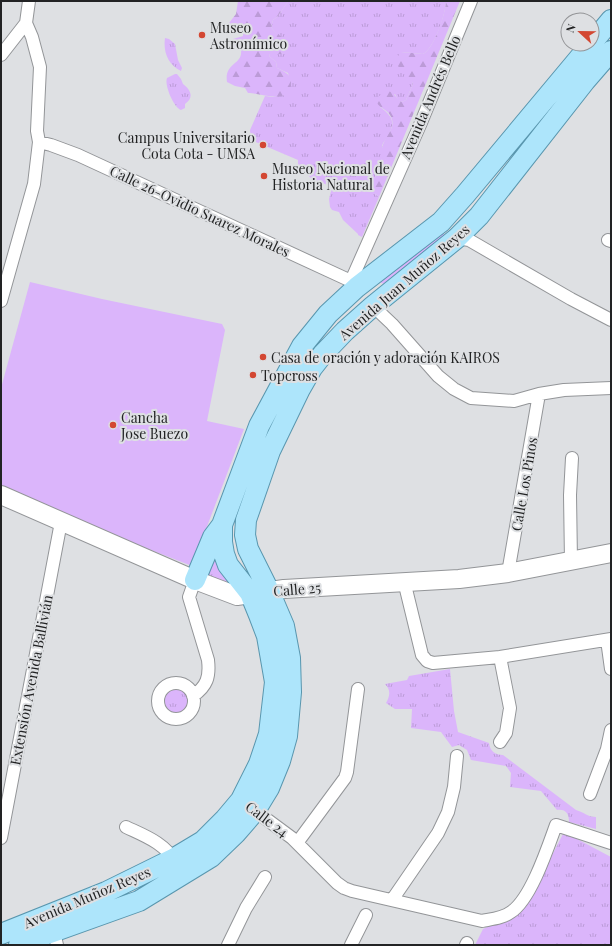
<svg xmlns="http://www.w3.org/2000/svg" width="612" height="946" font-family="'Playfair Display',serif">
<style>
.grass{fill:url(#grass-tufts)}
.forest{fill:url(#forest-firs)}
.garden{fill:#dbb5fb}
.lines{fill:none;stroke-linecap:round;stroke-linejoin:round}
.street-casing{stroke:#939598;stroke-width:14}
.secondary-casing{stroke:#939598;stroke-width:20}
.primary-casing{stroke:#5996ae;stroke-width:22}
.street{stroke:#fff;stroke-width:12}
.secondary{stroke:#fff;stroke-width:18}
.primary{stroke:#ade5fb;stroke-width:20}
.poi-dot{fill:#d34732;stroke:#dee0e3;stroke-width:1.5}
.labels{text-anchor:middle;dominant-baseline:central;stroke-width:4;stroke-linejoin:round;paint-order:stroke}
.poi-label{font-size:14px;fill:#222324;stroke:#dee0e3;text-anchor:start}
.street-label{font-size:14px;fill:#222324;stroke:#dee0e3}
</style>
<defs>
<pattern id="grass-tufts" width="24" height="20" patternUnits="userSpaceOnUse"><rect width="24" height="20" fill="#dbb5fb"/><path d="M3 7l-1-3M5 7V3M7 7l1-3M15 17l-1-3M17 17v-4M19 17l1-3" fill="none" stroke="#bc9bd7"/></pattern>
<pattern id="forest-firs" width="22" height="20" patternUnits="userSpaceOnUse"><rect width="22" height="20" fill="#dbb5fb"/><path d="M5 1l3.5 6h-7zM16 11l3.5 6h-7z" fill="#bc9bd7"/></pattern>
</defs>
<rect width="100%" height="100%" fill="#dee0e3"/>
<path class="grass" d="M289 1H446C446 13 434 49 423 54L401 52 413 84 406 100 402 102 398 100 395 94 380 107C392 116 396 121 388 136 386 140 382 143 382 147 382 156 387 158 387 165L379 168 375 175V194L379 197 362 237 358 235V234L343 220 339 212 332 210 330 207 329 199 332 187 311 178C307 174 301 172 298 168V160L251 140 250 130 265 96 273 97 284 95 291 83 288 73 277 68 276 62 269 56 270 54H282L287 44C282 38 276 34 271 27L273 20C280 16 283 7 289 1Z
M165 38 169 39 175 44 178 60 182 68 181 71C168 65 163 52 165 38Z
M175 74H177L181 79 183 84C190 89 195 97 185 104V108L181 110C174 108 164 85 167 78Z
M442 233 445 235 385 284 381 283V280Z
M211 552 232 585 204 578Z
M450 669 454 711 458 732 489 743C490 751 495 755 503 755L576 810C584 812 587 817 596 817V829L569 822C569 814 566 809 557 810L541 791 510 787 511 773 506 766 471 760 467 750 459 745 452 747 441 732 411 728 412 709H395L386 703C390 696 391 690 385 684L407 680 409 676Z
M164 701a12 12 0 1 1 24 0a12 12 0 1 1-24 0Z
M564 832 611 857V945H475L483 929 502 920 548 863Z"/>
<path class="forest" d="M238 1H289C283 7 280 16 273 20L271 27C279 39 294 38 282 54H270L269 56 276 62 277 68C283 71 292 74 291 83 291 106 261 93 248 93L245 88 235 86 227 82C224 62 243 65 241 50L233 46V39L243 36V32L240 30 235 31 231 28 229 23 236 14Z
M446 1H460L379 197C369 190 374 187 375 178 376 175 375 173 376 171L387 165C387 158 380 155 382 148 384 136 398 128 390 115 387 110 380 108 377 103L378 97 386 90C395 92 395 98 402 102L406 100 413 84 412 82C404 73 390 64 401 52L423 54C434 49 446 12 446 1Z"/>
<path class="garden" d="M30 282 102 299 222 324 225 330 207 421 244 429 192 566 115 536 1 486V388Z"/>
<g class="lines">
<defs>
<path id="street" d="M1 55 26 23 29 1
M39 142 51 145 78 155 351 281 357 287
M457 238 469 240 571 299 611 320
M608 240 611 241
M351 281 420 125 471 1
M1 301 34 184 39 142 37 131 40 67 32 37 26 23
M373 306 392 324 438 376 454 389 471 398 514 401 539 394 564 390 611 388
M571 561 570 495 572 458
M508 573 539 394
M404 581 422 655 427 661 433 663 500 657 611 639
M607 640 611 669
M500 657 510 708 506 733 500 742
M158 701a18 18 0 1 1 36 0a18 18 0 1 1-36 0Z
M193 696C207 686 210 677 208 660L189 597 195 580
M590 794 607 749 611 730
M250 807 292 838 337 883 344 888 352 891 482 921C492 919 503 918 511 912 531 899 548 847 556 825L611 843
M126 827C145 836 165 843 176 863
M1 838 61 522
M297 843 345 778 347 772 358 689
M392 900 438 833 448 812 454 787 457 756
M54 932 57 945
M228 945 246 908 265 877
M351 945 366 915
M466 945 467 943"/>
<path id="secondary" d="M1 495 195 580 237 596 284 589 459 579 508 573 611 553"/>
<path id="primary" d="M592 43 611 20
M195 580 213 537 222 525
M1 934 106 892 173 859 203 841 225 819 241 800 259 764 269 734 275 682 267 636 259 615 250 593 228 565 224 554 222 542V525L259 426 302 346 328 314 357 287 441 222 465 195 591 44
M19 945 33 939 139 901 211 857 236 833 255 811 269 788 280 761 287 736 291 692 290 658 284 626 269 591 248 549 245 535 246 520 270 451 300 389 312 368 323 354 345 331 373 306 457 238 479 216 585 81 611 51"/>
</defs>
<use href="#street" class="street-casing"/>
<use href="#secondary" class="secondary-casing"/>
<use href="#primary" class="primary-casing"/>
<use href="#street" class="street"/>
<use href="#secondary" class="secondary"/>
<use href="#primary" class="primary"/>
</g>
<g class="poi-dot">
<circle cx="202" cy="35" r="4"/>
<circle cx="263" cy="145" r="4"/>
<circle cx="264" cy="176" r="4"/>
<circle cx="263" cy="357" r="4"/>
<circle cx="253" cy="375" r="4"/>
<circle cx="113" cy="425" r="4"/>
</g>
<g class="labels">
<g class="poi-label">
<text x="210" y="27">Museo<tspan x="210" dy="16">Astronímico</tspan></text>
<text x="255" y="137" text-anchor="end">Campus Universitario<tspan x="255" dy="16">Cota Cota - UMSA</tspan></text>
<text x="272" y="168">Museo Nacional de<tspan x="272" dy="16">Historia Natural</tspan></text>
<text x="271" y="357">Casa de oración y adoración KAIROS</text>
<text x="261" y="375">Topcross</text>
<text x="121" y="417">Cancha<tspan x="121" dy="16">Jose Buezo</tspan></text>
</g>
<g class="street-label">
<text transform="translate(430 97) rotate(-67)">Avenida Andrés Bello</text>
<text transform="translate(200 211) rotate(25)">Calle 26-Ovidio Suarez Morales</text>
<text transform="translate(404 282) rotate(-41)">Avenida Juan Muñoz Reyes</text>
<text transform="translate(524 484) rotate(-80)">Calle Los Pinos</text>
<text transform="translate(297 589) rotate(-5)">Calle 25</text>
<text transform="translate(31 680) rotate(-79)">Extensión Avenida Ballivián</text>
<text transform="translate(267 819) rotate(37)">Calle 24</text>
<text transform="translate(87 897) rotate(-23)">Avenida Muñoz Reyes</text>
</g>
</g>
<rect width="612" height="946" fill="none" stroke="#222324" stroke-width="4"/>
<g transform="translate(580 32) rotate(292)"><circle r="19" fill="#dee0e3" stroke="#939497"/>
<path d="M0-3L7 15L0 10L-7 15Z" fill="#d34732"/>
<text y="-6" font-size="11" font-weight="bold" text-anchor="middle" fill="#222324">N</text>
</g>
</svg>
